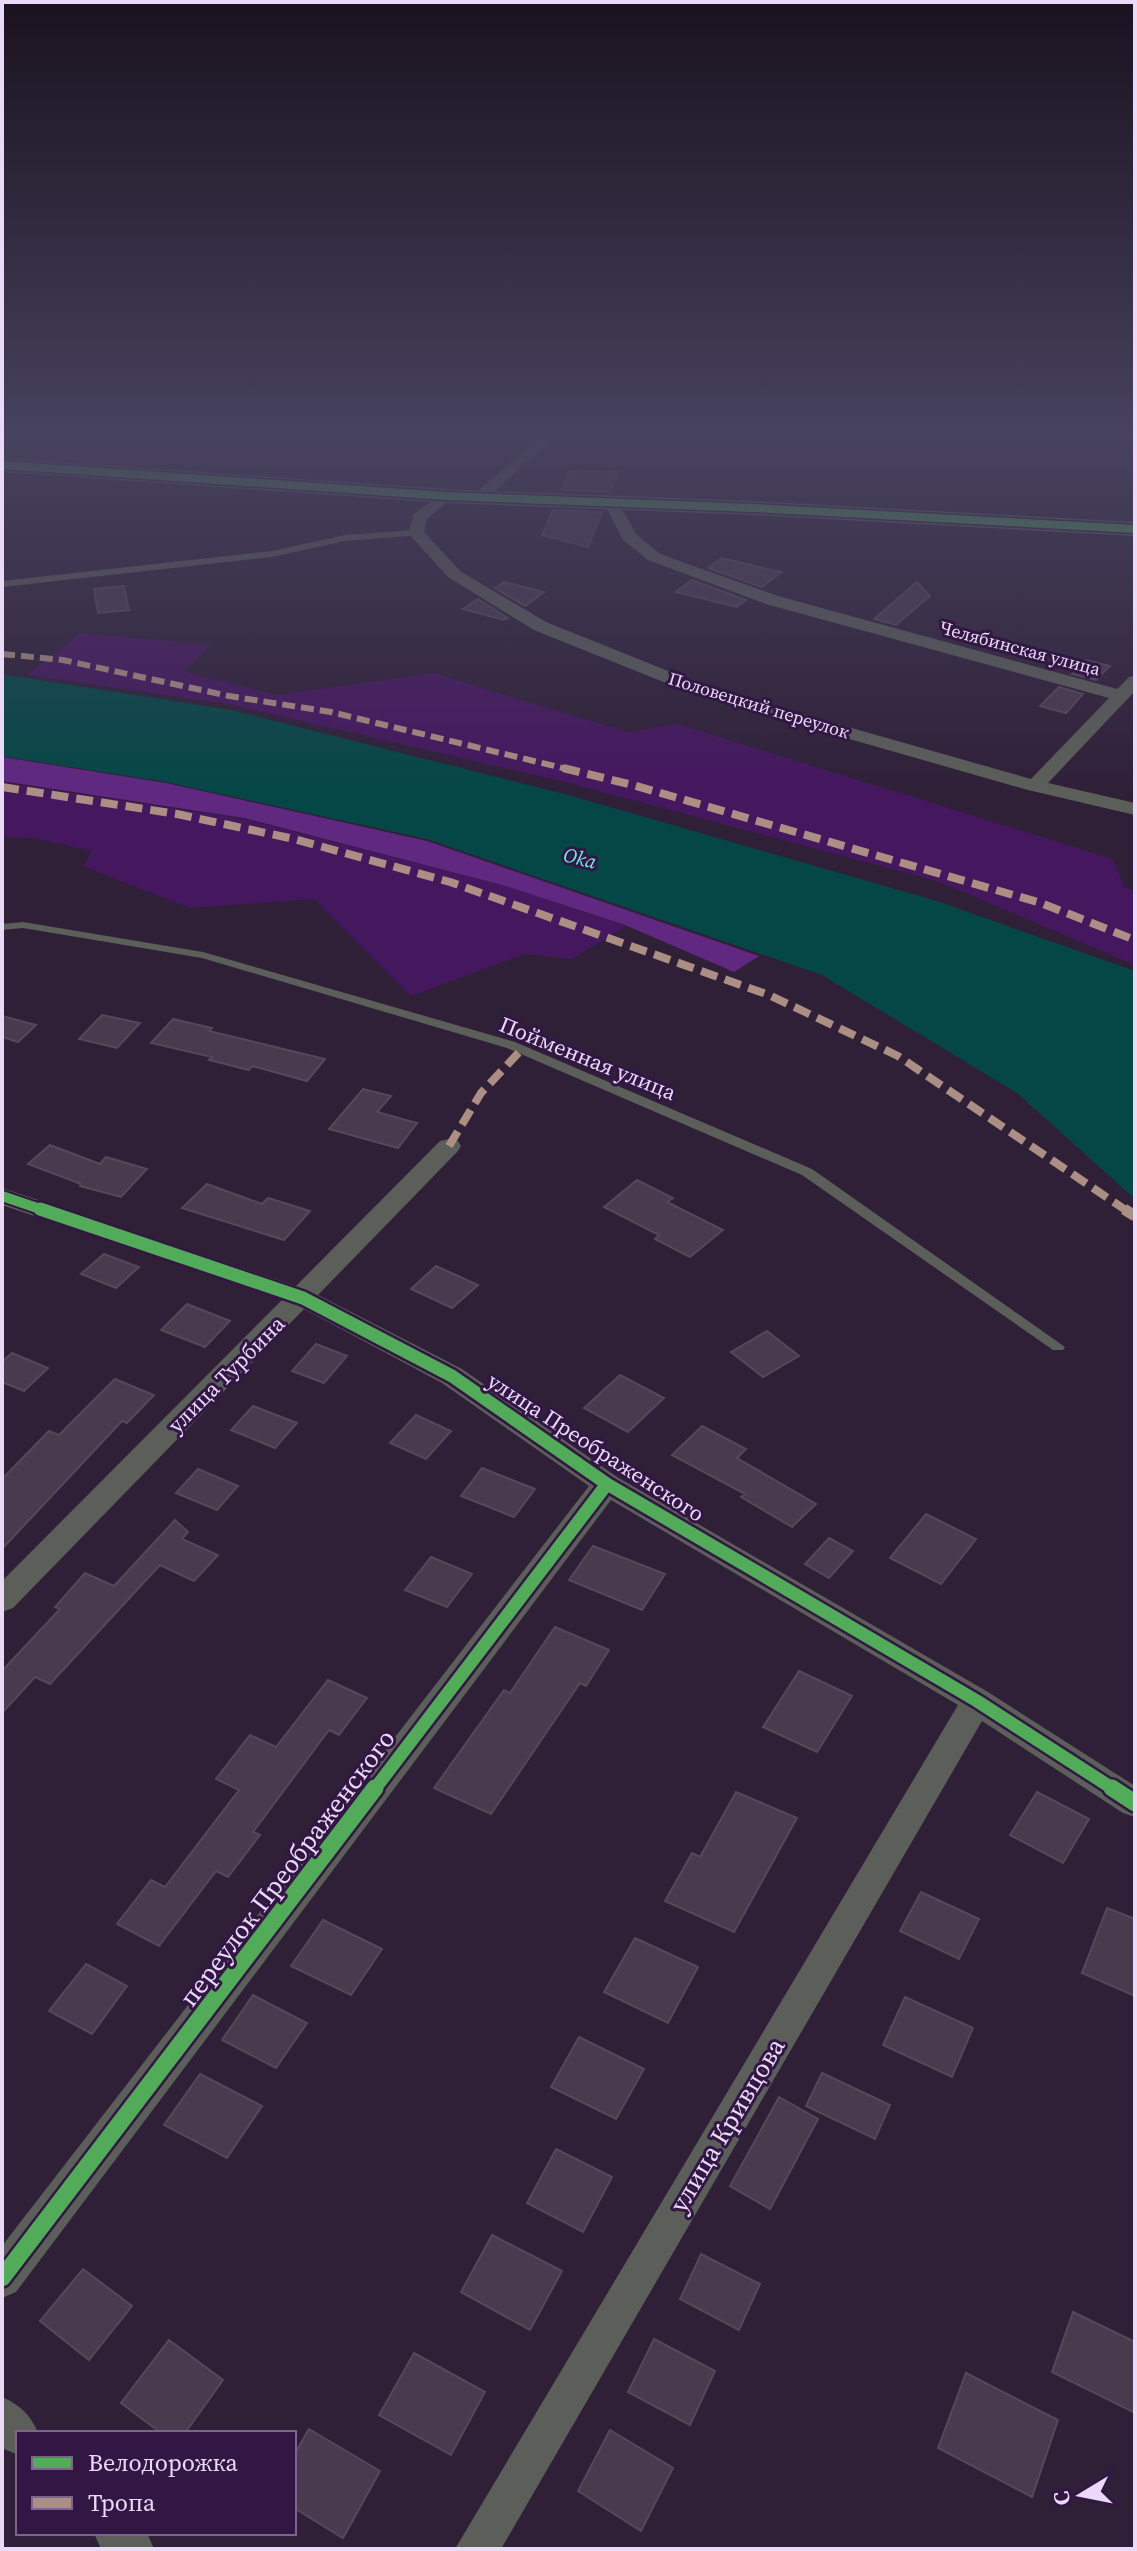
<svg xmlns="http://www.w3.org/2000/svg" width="1137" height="2551" font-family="'Source Serif 4',serif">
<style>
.green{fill:#45175f}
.forest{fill:#602881}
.water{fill:#054747}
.building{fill:#493a4e;stroke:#564759;stroke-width:2}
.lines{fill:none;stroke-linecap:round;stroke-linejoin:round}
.lane{fill:#5c5e5a;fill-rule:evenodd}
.street{fill:#5c5e5a;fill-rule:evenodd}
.secondary{fill:#60605f;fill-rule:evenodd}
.quiet-far2{stroke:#ac8f84;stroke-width:6;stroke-dasharray:13 6;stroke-linecap:butt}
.quiet-far1{stroke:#ac8f84;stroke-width:8;stroke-dasharray:17 8;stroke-linecap:butt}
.quiet{stroke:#ac8f84;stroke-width:11;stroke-dasharray:22 11;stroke-linecap:butt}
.cycleway-far3-casing{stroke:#321643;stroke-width:11}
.cycleway-far2-casing{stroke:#321643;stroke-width:14}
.cycleway-far1-casing{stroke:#321643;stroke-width:18}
.cycleway-casing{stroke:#321643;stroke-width:22}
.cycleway-far3{stroke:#51ab58;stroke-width:8}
.cycleway-far2{stroke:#51ab58;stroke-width:10}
.cycleway-far1{stroke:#51ab58;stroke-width:13}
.cycleway{stroke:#51ab58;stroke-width:17}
.labels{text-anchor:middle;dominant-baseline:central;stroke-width:6;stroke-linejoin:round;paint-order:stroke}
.far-street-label{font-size:18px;fill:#eadaf7;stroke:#321643}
.far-water-label{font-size:20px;font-style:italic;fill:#6dede6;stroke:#321643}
.street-label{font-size:22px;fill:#eadaf7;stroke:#321643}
.near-street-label{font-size:26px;fill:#eadaf7;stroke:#321643}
</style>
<rect width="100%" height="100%" fill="#2f2038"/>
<path class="green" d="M80 633 212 645 183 671 277 695 434 673 627 732 677 724 1113 859 1125 888 1135 891V965L937 881 557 780 228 704 27 675Z
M2 782 244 819 506 886 626 926 572 959 525 954 411 996 314 899 190 908 83 866 92 851 34 838 2 837Z"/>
<path class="forest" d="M2 757 166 783 427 841 759 956 734 972 625 925 506 886 244 818 2 781Z"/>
<path class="water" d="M2 674 231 710 568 795 937 901 1135 971V1199L1017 1093 822 975 427 839 166 782 2 756Z"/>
<path class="building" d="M570 471H577L618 472 610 492 561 490Z
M553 510 602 512 588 547 542 535Z
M722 558 781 572 762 587 708 568Z
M692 580 746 600 737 607 676 592Z
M504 582 544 592 525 606 495 588Z
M917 582 930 596 896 625 874 619Z
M124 586 129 610 98 613 94 589Z
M478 599 508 618 504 620 463 609Z
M1085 660 1110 666 1096 680 1072 674Z
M1059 687 1083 694 1066 713 1040 706Z
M102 1015 140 1023 117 1048 79 1039Z
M2 1016 36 1025 18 1042 2 1037Z
M173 1019 212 1028 209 1031 325 1059 307 1081 252 1066 249 1070 209 1060 212 1057 151 1043Z
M363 1089 391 1096 377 1112 417 1123 398 1148 329 1129Z
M50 1145 100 1164 106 1157 147 1169 121 1197 80 1186 81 1184 28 1164Z
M637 1180 673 1198 667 1202 723 1230 690 1257 655 1239 659 1235 604 1207Z
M207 1184 262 1204 268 1198 310 1211 284 1240 182 1208Z
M104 1254 139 1267 116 1288 81 1274Z
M436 1266 478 1285 452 1308 411 1289Z
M187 1304 230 1321 205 1347 161 1330Z
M767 1331 799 1356 763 1377 731 1352Z
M316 1344 347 1356 324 1383 292 1371Z
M12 1353 48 1368 24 1391 2 1382V1362Z
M620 1375 664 1398 628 1432 584 1408Z
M115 1379 154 1395 127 1423 122 1421 2 1549V1479L49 1431 59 1435Z
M253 1406 297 1423 275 1448 231 1430Z
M416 1415 451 1431 426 1459 390 1443Z
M702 1426 746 1449 737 1458 816 1504 792 1527 741 1497 745 1494 672 1455Z
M482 1468 535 1489 514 1517 461 1496Z
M198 1469 238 1486 217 1510 176 1493Z
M926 1514 976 1539 941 1584 890 1558Z
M175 1520 188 1532 182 1539 218 1555 194 1581 160 1565 50 1684 35 1677 2 1713V1671L60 1609 55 1607 85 1573 114 1586Z
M829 1538 853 1551 829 1578 805 1564Z
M593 1546 665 1574 642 1610 569 1580Z
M431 1557 472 1574 447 1607 405 1590Z
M555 1627 609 1650 586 1686 580 1683 491 1814 434 1788 504 1690 510 1693Z
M799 1671 852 1696 817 1752 763 1727Z
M328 1680 367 1698 339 1735 329 1730 253 1832 260 1835 228 1877 216 1871 159 1946 117 1924 151 1880 165 1887 239 1790 216 1779 250 1735 276 1747Z
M736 1792 797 1818 734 1932 665 1901 692 1853 700 1857Z
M1037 1792 1089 1819 1063 1863 1010 1835Z
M921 1892 979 1919 959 1959 900 1931Z
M1107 1908 1135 1919V1996L1082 1973Z
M323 1920 382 1949 351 1995 291 1966Z
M635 1938 698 1967 668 2023 604 1992Z
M86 1964 127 1986 92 2034 49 2011Z
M253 1995 307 2023 276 2068 222 2040Z
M905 1997 973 2028 952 2077 883 2045Z
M579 2037 644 2069 616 2119 551 2087Z
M822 2073 890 2105 875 2139 806 2106Z
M200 2074 262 2106 227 2158 164 2125Z
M779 2097 818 2119 770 2209 730 2186Z
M556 2149 612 2177 583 2232 527 2203Z
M492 2235 562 2271 530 2330 461 2292Z
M701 2254 760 2284 739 2330 680 2299Z
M83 2269 132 2306 89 2360 40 2321Z
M1073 2312 1135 2342V2413L1052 2372Z
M654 2339 715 2371 690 2425 628 2392Z
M169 2340 223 2380 185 2433H161L121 2403Z
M414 2353 485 2392 451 2455 379 2415Z
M966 2373 1058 2420 1032 2497 938 2448Z
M309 2429 380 2471 343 2538 294 2508V2455Z
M610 2430 673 2468 641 2531 578 2491Z"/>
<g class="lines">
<path class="lane" d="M416 530 419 531V535L345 541 272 557 2 587V581L272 551 345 535Z
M23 922 203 952 515 1042 812 1169 1065 1347 1063 1350H1053L802 1175 507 1048 202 958 23 928 2 930V924Z"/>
<path class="street" d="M542 434H557L484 501H474V495Z
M446 491 454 496 427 519 424 532 460 571 546 622 708 687 1031 779 1109 698 766 604 648 560 623 540 604 503 607 500H617L636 534 660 554 778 596 1117 689 1129 677 1135 676V691L1048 783 1135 803V815L1028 790 696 695 534 630 448 577 408 533 414 514Z
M449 1139 458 1141 461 1146 458 1151 318 1295 462 1369 617 1477 988 1692 1135 1786V1817L1123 1813 982 1721 501 2549H455L958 1705 611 1500 16 2292 2 2298V2246L589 1486 442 1383 304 1309 13 1608 2 1612V1581L282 1300 2 1205V1188L296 1286 440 1141Z
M2 2397C20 2405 31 2415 38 2433H18V2455L2 2448Z
M94 2533H147L154 2549H101Z"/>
<path class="secondary" d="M2 458 446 489 754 501 1135 522V536L754 515 446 503 2 472Z"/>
<path class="quiet-far2" d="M2 654 63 660 229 696 331 712 571 770"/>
<path class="quiet-far1" d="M563 768 633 785 1041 903 1135 940
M2 787 177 814 294 839 450 882 769 995 898 1056 1127 1211
M449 1146 481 1093 522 1049"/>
<path class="quiet" d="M1124 1209 1135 1216"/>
<defs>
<path id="cycleway-far3" d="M2 465 446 496 754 508 1135 529"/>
<path id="cycleway-far2" d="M2 1196 46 1211"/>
<path id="cycleway-far1" d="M40 1209 303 1298 452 1376 607 1484 977 1701 1115 1790
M374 1790 607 1484"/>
<path id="cycleway" d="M1112 1788 1135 1803
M2 2278 375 1788"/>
</defs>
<use href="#cycleway-far3" class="cycleway-far3-casing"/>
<use href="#cycleway-far2" class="cycleway-far2-casing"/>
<use href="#cycleway-far1" class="cycleway-far1-casing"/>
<use href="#cycleway" class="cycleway-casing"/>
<use href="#cycleway-far3" class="cycleway-far3"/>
<use href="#cycleway-far2" class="cycleway-far2"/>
<use href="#cycleway-far1" class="cycleway-far1"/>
<use href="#cycleway" class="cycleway"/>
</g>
<linearGradient id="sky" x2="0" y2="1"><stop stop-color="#1a121f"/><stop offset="0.55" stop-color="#47425e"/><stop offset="1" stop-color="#47425e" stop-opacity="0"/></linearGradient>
<rect width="1137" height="791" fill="url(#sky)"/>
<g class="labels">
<g class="far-street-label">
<text transform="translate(1020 648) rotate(15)">Челябинская улица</text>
<text transform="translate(759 705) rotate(17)">Половецкий переулок</text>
</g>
<g class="far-water-label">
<text transform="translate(580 858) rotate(14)">Oka</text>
</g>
<g class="street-label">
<text transform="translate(588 1058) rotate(22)">Пойменная улица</text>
<text transform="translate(226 1374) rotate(-45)">улица Турбина</text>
<text transform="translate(596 1447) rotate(33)">улица Преображенского</text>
</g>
<g class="near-street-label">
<text transform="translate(287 1868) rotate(-53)">переулок Преображенского</text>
<text transform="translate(727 2125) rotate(-59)">улица Кривцова</text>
</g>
</g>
<rect width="1137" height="2551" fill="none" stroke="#eadaf7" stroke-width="8"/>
<rect x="16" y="2431" width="280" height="104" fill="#321643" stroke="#7c648b" stroke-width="2"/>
<rect x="32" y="2457" width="40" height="12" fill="#51ab58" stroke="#7c648b" stroke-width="2"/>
<text x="88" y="2471" font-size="24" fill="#eadaf7">Велодорожка</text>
<rect x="32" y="2497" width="40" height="12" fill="#ac8f84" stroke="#7c648b" stroke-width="2"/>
<text x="88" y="2511" font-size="24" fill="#eadaf7">Тропа</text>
<g transform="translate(1081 2495) rotate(260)" stroke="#321643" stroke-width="6" paint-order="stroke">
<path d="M0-6L14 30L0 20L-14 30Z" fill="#eadaf7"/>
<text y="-12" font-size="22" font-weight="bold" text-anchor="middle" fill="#eadaf7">С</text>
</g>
</svg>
